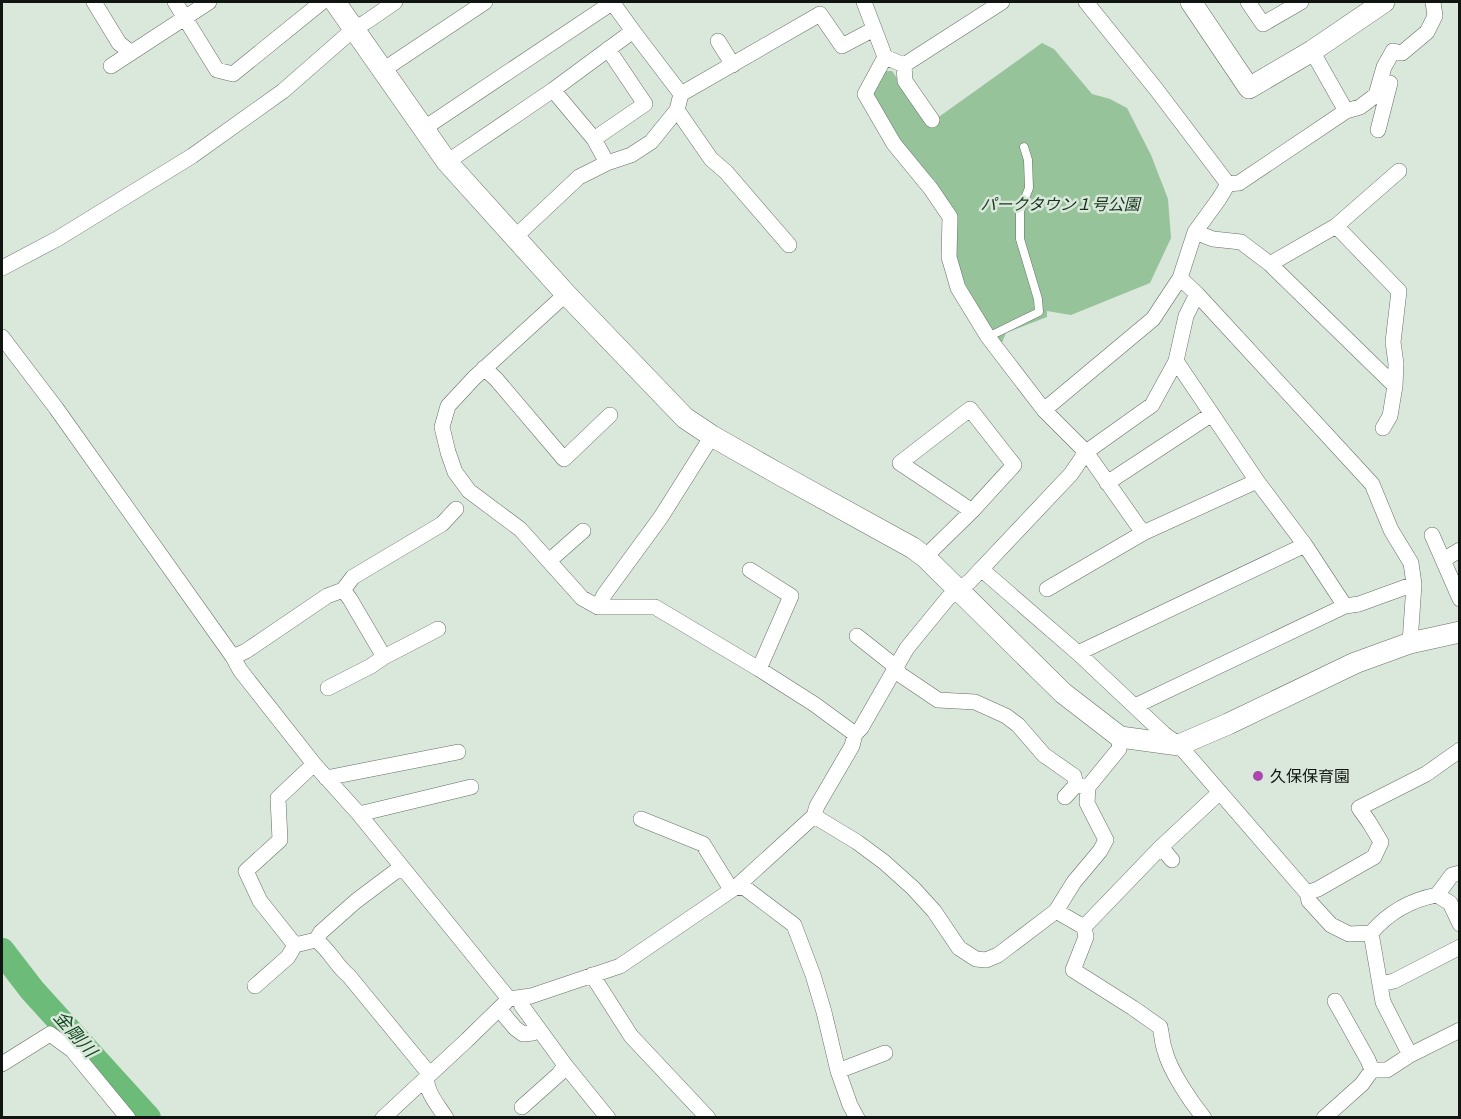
<svg xmlns="http://www.w3.org/2000/svg" width="1461" height="1119" font-family="'Crimson Pro','Noto Sans JP',serif">
<style>
.green{fill:#96c39a}
.lines{fill:none;stroke-linecap:round;stroke-linejoin:round}
.river{stroke:#6dbb78;stroke-width:26}
.lane-casing{stroke:#647065;stroke-width:9}
.street-casing{stroke:#647065;stroke-width:16}
.secondary-casing{stroke:#647065;stroke-width:22}
.lane{stroke:#fff;stroke-width:8}
.street{stroke:#fff;stroke-width:15}
.secondary{stroke:#fff;stroke-width:21}
.poi-dot{fill:#ac48ad;stroke:#dae7db;stroke-width:2}
.labels{text-anchor:middle;dominant-baseline:central;stroke-width:5;stroke-linejoin:round;paint-order:stroke}
.park-label{font-size:16px;font-style:italic;fill:#15361a;stroke:#dae7db}
.poi-label{font-size:16px;fill:#101511;stroke:#dae7db;text-anchor:start}
.water-label{font-size:18px;font-style:italic;fill:#10491d;stroke:#dae7db}
</style>
<rect width="100%" height="100%" fill="#dae7db"/>
<path class="green" d="M1042 43 1054 49 1092 94 1110 99 1127 108 1151 155 1168 199 1171 238 1150 283 1071 315 1047 311V317L1006 333 1001 345 965 284 955 257 958 222 935 181 909 153 871 95 881 71H892L929 124Z"/>
<g class="lines">
<path class="river" d="M2 951 32 990 148 1118"/>
<defs>
<path id="lane" d="M988 337 1039 312 1038 299 1020 239V211L1029 188 1028 160 1024 147"/>
<path id="street" d="M94 2 119 43 131 53
M175 2 217 70 233 74 322 2
M864 2 885 57 904 65 1002 2
M1086 2 1156 89 1228 184
M1248 2 1263 24 1301 2
M633 31 681 94
M718 41 733 65
M904 65 905 81 932 120
M111 66 209 2
M383 70 485 2
M553 90 594 139 607 163
M677 110 711 159 726 172 789 245
M1346 111 1360 107 1376 95 1384 67 1393 51 1402 53 1427 32 1435 16 1433 2
M423 129 613 2
M1378 130 1390 83
M594 139 645 104 608 49
M447 162 553 90 633 31 612 2
M1228 184 1239 183 1346 111 1312 51
M1336 226 1399 171
M1195 232 1213 239 1241 242 1270 264 1395 386 1396 364 1393 342 1399 291 1336 226 1270 264
M515 237 579 177 607 163 631 155 651 142 677 110 681 94 820 14 842 46 874 29
M2 268 57 239 192 156 283 91 355 28 366 22 395 2
M566 294 474 378 448 406 442 427 448 452 455 472 469 491 520 529 582 598 598 607H655L759 669 814 704 855 734
M1197 294 1372 484 1391 530 1411 563 1414 584 1410 643
M2 337 56 408 233 657 240 670 314 764 359 814 509 999
M484 368 496 379 564 459 610 415
M1044 410 1153 319 1180 278 1195 232 1219 199 1228 184
M1383 428 1390 416 1395 386
M1257 481 1305 545 1078 653 1164 734 1179 745 1307 893 1309 901 1331 925 1349 934 1371 933C1389 912 1410 900 1437 895L1450 903 1460 924
M1107 483 1212 414
M1143 533 1257 481 1176 361 1186 316 1197 294 1180 278
M1432 535 1460 599
M1305 545 1345 606
M925 557 972 511 1014 465 970 409 900 463 972 511
M1443 560 1460 550
M549 561 583 531
M981 569 1078 653
M750 570 791 596 759 669
M1047 589 1143 533 1086 452 1152 405 1176 361
M343 590 350 599 384 657 438 629
M598 607 604 595 661 517 712 436
M857 636 891 663 901 675 938 700 975 702 1006 716 1018 725 1044 755 1074 776 1076 785
M233 657 246 651 327 596 343 590 353 577 442 524 456 509
M328 688 371 666 384 657
M1135 706 1345 606 1359 604 1414 584
M326 778 458 752
M1065 797 1076 785 1085 787
M359 814 471 787
M814 816 857 842 884 862 913 888 934 911 959 948 976 959 986 960 998 955 1056 911 1074 882 1100 851 1106 840 1087 803 1088 787 1119 749 1120 737
M641 819 703 844 729 886 745 888 794 925 813 975 824 1012 838 1071 850 1105 857 1118
M1161 847 1172 860
M1307 893 1318 889 1374 857 1381 842 1369 822 1359 808 1426 774 1460 750
M1437 895 1452 875 1460 873
M1056 911 1084 927 1086 937 1073 970 1133 1008 1160 1027C1162 1035 1162 1043 1165 1051 1170 1071 1191 1102 1204 1118
M1084 927 1161 847 1220 792
M1371 933 1383 1002 1410 1055
M316 940 321 932 356 901 396 871H404
M295 945 260 901 246 871 280 840 278 798 314 764
M592 975 631 1036 708 1118
M1380 984 1394 981 1460 947
M255 986 288 957 295 945 316 940C330 950 336 966 349 976L427 1071C424 1091 436 1102 446 1118
M519 998 522 1006 565 1065
M1335 1001 1368 1060 1372 1070
M499 1009 515 1028 523 1034 533 1033 537 1029
M2 1064 50 1034 72 1050 128 1118
M838 1071 885 1053
M522 1107 559 1074 565 1065 608 1118
M383 1118 467 1040 509 999 531 996 620 966 736 887 814 816 817 806 852 746 855 734 861 728 907 648 948 598 970 581 1071 474 1086 452 1044 410 988 337 958 288 949 257 950 217 931 189 894 144 865 94 885 57
M1324 1118 1362 1084 1372 1070H1387L1410 1055 1460 1030"/>
<path id="secondary" d="M335 2 447 162 566 294 685 418 712 436 777 473 913 548 925 557 1063 693 1120 737 1179 745 1228 724 1355 663 1410 643 1460 632
M1191 2 1249 88 1312 51 1384 2"/>
</defs>
<use href="#lane" class="lane-casing"/>
<use href="#street" class="street-casing"/>
<use href="#secondary" class="secondary-casing"/>
<use href="#lane" class="lane"/>
<use href="#street" class="street"/>
<use href="#secondary" class="secondary"/>
</g>
<circle class="poi-dot" cx="1258" cy="776" r="6"/>
<g class="labels">
<g class="park-label">
<text x="1060" y="204">パークタウン１号公園</text>
</g>
<g class="poi-label">
<text x="1270" y="776">久保保育園</text>
</g>
<g class="water-label">
<text transform="translate(75 1034) rotate(49)">金剛川</text>
</g>
</g>
<rect width="1461" height="1119" fill="none" stroke="#101511" stroke-width="6"/>
</svg>
